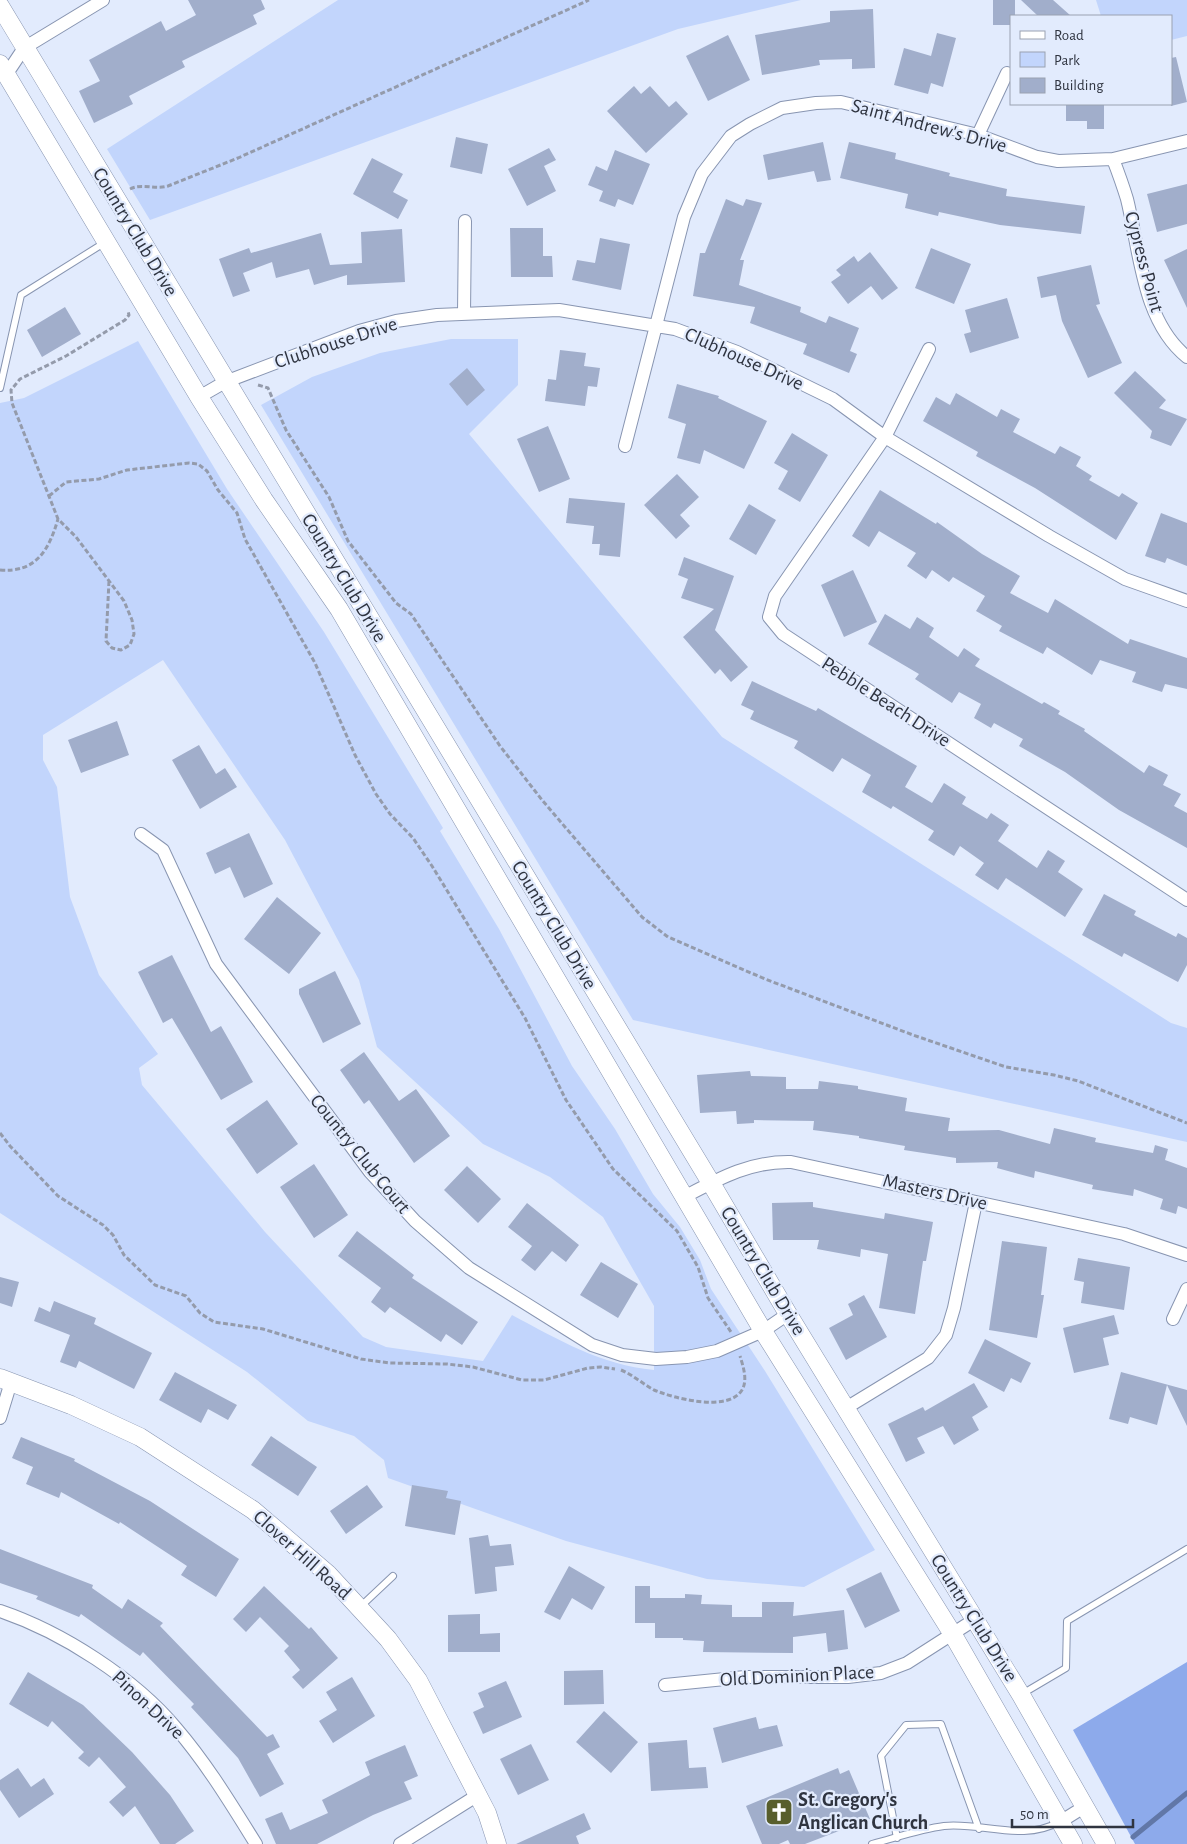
<svg xmlns="http://www.w3.org/2000/svg" width="1187" height="1844" font-family="'Alegreya Sans',sans-serif">
<style>
.green{fill:#c2d5fc;fill-rule:evenodd}
.forest{fill:#8daaeb}
.lines{fill:none;stroke-linecap:round;stroke-linejoin:round}
.stream{stroke:#6177a7;stroke-width:5}
.building{fill:#a1aecb}
.lane-casing{stroke:#8895b1;stroke-width:8}
.street-casing{stroke:#8895b1;stroke-width:14}
.secondary-casing{stroke:#8895b1;stroke-width:19}
.path{stroke:#949bab;stroke-width:3;stroke-dasharray:5 2.5;stroke-linecap:butt}
.lane{stroke:#fff;stroke-width:6}
.street{stroke:#fff;stroke-width:12}
.secondary{stroke:#fff;stroke-width:18}
.labels{text-anchor:middle;dominant-baseline:central;stroke-width:4.5;stroke-linejoin:round;paint-order:stroke}
.street-label{font-size:20px;fill:#2f3440;stroke:#e2ebfd}
.poi-label{font-size:20px;font-weight:bold;fill:#2f3440;stroke:#e2ebfd;text-anchor:start}
</style>
<rect width="100%" height="100%" fill="#e2ebfd"/>
<path class="green" d="M338 0H801L678 29 150 220 107 149Z
M1096 0H1187V36L1171 40V16H1101Z
M451 339H518V385L469 434 722 737 1171 1023 1187 1028V1142L633 1020 261 405 312 377 380 353Z
M138 341 227 489 324 632 443 828 440 831 499 929 572 1066 615 1129 653 1194 680 1227 700 1260 711 1289 765 1371 875 1550 804 1587 707 1579 566 1541 388 1478 384 1460 354 1436 308 1421 247 1372 0 1213V403L24 398ZM163 660 285 840 359 980 377 1047 483 1144 550 1177 603 1217 654 1306V1370C601 1365 559 1340 512 1315L483 1361 386 1347 363 1337 265 1232 142 1085 139 1068 158 1054 99 975 70 897 57 787 43 760V735Z"/>
<path class="forest" d="M1187 1662V1844H1135L1073 1730Z"/>
<g class="lines">
<path class="stream" d="M1133 1837 1187 1793"/>
</g>
<path class="building" d="M188 0H261L265 9 253 15 257 24 182 61 185 67 129 96 133 104 94 123 79 91 100 81 89 60 161 21 166 31 196 15Z
M993 0H1015V16H1011V25H993Z
M1021 0H1053L1071 16H1038Z
M873 9 875 68 852 69V59L819 60 820 65 762 75 755 35 830 22V11Z
M937 33 956 38 943 87 931 83 928 94 894 85 904 48 931 56Z
M728 35 750 80 708 101 686 56Z
M1176 57 1187 102 1171 106V58Z
M634 86 641 94 650 86 669 107 676 101 688 114 646 153 607 111Z
M1066 104H1104V129H1087V121H1066Z
M456 137 488 144 482 174 450 167Z
M823 142 831 180 817 182 814 171 768 180 763 155Z
M849 142 896 153 895 159 950 173 949 176 1007 189 1006 196 1085 206 1081 234 1000 225 939 212 938 216 905 208 908 194 840 178Z
M549 148 556 160 544 166 556 191 527 206 508 169Z
M615 150 650 164 633 205 618 199 615 207 599 201 603 191 588 185 596 166 607 171Z
M372 158 403 174 393 192 408 200 398 219 353 194Z
M1187 184V224L1157 232 1147 194Z
M726 199 743 206 746 199 762 203 740 260H744L739 285 801 307 800 312 826 323 829 316 859 328 850 351 857 354 849 373 803 354 807 344 750 323 755 307 693 296 700 253H705Z
M510 228H543V256H552L553 277H511Z
M402 229 405 282 347 285V275L314 285 309 269 276 278 272 262 243 273 250 291 233 297 219 259 249 248 251 253 321 233 330 265 362 263 361 232Z
M600 238 630 244 621 290 572 280 577 260 595 263Z
M931 248 971 264 954 304 915 288Z
M1187 249V308L1164 260Z
M870 252 898 288 882 300 871 286 848 304 831 282 841 275 836 270 854 256 858 262Z
M1091 265 1100 304 1096 305 1122 363 1088 378 1062 321 1056 295 1041 298 1037 277Z
M1007 298 1019 338 970 353 964 334 971 332 965 310Z
M65 307 81 334 42 357 27 330Z
M560 350 586 353 584 366 600 368 597 387 588 386 585 406 545 401 548 379 556 380Z
M467 368 485 390 467 406 449 384Z
M1135 371 1166 400 1159 408 1187 419 1171 446 1150 438 1152 431 1114 393Z
M677 384 719 396 718 398 767 421 744 469 704 450 700 464 677 458 686 424 668 418Z
M956 393 997 417 1001 409 1020 419 1013 432 1055 454 1060 446 1081 457 1076 466 1092 476 1089 480 1119 497 1122 493 1138 503 1116 540 1035 488 976 456 978 452 923 421 936 397 950 405Z
M548 426 570 479 539 492 517 439Z
M792 433 828 455 800 502 778 489 788 471 774 463Z
M677 474 699 497 680 515 690 526 676 539 644 505Z
M880 490 936 524 937 522 982 554 1020 576 1010 593 1048 613 1055 599 1128 644 1130 639 1187 658V689L1165 684 1162 692 1132 682 1136 672 1100 660 1092 675 1047 647 1043 654 999 631 1002 626 976 611 985 596 953 577 949 582 932 570 926 579 907 566 916 553 879 531 869 547 852 536Z
M569 498 625 503 620 557 599 555 600 544H592L594 526 566 523Z
M749 504 776 520 756 555 729 539Z
M1161 513 1187 523V566L1167 558 1165 563 1145 556Z
M684 557 734 576 715 630 748 667 731 682 720 669 715 674 683 637 714 609 681 598 688 579 678 575Z
M853 570 877 622 844 637 821 585Z
M885 614 910 629 917 617 934 628 929 637 958 657 964 648 980 659 975 666 1042 704 1044 702 1060 711 1058 714 1085 729 1084 731 1144 773 1149 765 1168 775 1163 785 1181 794 1174 806 1187 813V848L1119 810 1065 772 1019 746 1023 739 994 723 991 728 974 718 981 704 959 692 952 703 915 679 919 674 868 644Z
M752 681 816 711 818 708 917 766 905 787 932 803 944 783 966 797 962 804 987 819 991 813 1009 825 998 841 1037 868 1048 850 1065 861 1058 872 1083 889 1065 917 1006 878 998 890 975 875 984 863 960 846 954 856 928 840 934 831 893 806 891 809 862 792 871 775 842 758 833 772 794 748 798 741 750 719 754 711 741 705Z
M117 721 129 755 81 773 68 740Z
M199 745 216 774 225 768 237 787 200 809 172 760Z
M249 833 273 884 244 898 230 867 215 874 206 853Z
M1104 894 1136 911 1134 915 1176 937 1178 933 1187 938V965L1178 982 1124 953 1122 957 1082 935Z
M277 897 321 933 289 974 244 939Z
M172 955 211 1032 221 1026 253 1082 221 1100 172 1018 163 1023 138 972Z
M335 971 361 1024 323 1043 299 994V989Z
M364 1052 399 1101 416 1089 450 1136 414 1163 369 1100 364 1104 340 1070Z
M750 1071 751 1076 786 1077V1089H818L819 1081 858 1086V1089L907 1098 905 1111 950 1118 948 1131 999 1130 1050 1144 1054 1128 1096 1138 1095 1142 1153 1153 1155 1145 1168 1149 1165 1160 1187 1168V1209L1178 1206 1176 1214 1160 1209 1163 1199 1134 1189 1133 1196 1092 1189 1093 1185 1035 1171 1034 1178 997 1168 998 1162 956 1163V1158L904 1150 905 1146 859 1138V1136L813 1130 814 1121 754 1120V1123L737 1124 736 1111 700 1113 697 1075Z
M267 1100 298 1144 257 1174 226 1129Z
M314 1164 348 1215 314 1238 280 1187Z
M467 1166 501 1199 478 1223 444 1190Z
M813 1202V1207L884 1219 885 1213 933 1222 926 1261H923L915 1314 879 1308 888 1254 861 1249 860 1257 817 1249 819 1240H773L772 1203Z
M527 1203 579 1245 566 1262 552 1251 535 1271 521 1260 532 1246 508 1227Z
M357 1231 414 1275 412 1278 478 1322 462 1345 446 1334 441 1342 390 1307 385 1313 371 1302 381 1288 338 1256Z
M1002 1241 1047 1247 1041 1295H1044L1037 1338 989 1330Z
M1078 1258 1130 1267 1124 1310 1081 1303 1084 1282 1074 1280Z
M601 1262 638 1284 618 1318 580 1295Z
M0 1277 19 1282 12 1307 0 1303Z
M864 1295 887 1337 846 1360 829 1328 853 1315 848 1304Z
M54 1301 96 1318 94 1324 152 1353 134 1389 79 1361 76 1368 60 1362 70 1335 34 1321 39 1307 50 1312Z
M1114 1315 1119 1334 1103 1338 1109 1365 1074 1373 1063 1328Z
M985 1339 1031 1363 1021 1383 1011 1378 1004 1392 968 1373Z
M175 1372 237 1405 228 1420 208 1409 201 1423 159 1400Z
M1121 1372 1187 1390V1426L1167 1385 1157 1425 1130 1417 1128 1424 1109 1419Z
M974 1383 988 1407 972 1417 979 1430 954 1445 943 1426 917 1438 925 1453 906 1462 888 1424 923 1407 925 1411Z
M271 1436 317 1467 298 1496 251 1465Z
M21 1437 75 1459 74 1461 150 1501 239 1559 216 1597 181 1575 187 1566 120 1522 119 1524 61 1492 59 1498 26 1484 33 1467 12 1458Z
M367 1485 383 1507 346 1534 330 1511Z
M412 1485 448 1491 446 1498 461 1501 455 1535 405 1526Z
M488 1535 490 1546 511 1544 514 1565 495 1567 497 1591 475 1594 469 1538Z
M0 1549 93 1585 92 1588 122 1609 128 1599 163 1623 160 1626 267 1737 273 1734 280 1747 267 1754 284 1784 260 1797 238 1758 191 1707 194 1704 143 1652 140 1656 81 1614 79 1617 36 1599 38 1596 0 1583Z
M569 1566 605 1587 592 1610 572 1598 560 1620 544 1612Z
M881 1572 900 1611 865 1628 846 1589Z
M264 1586 309 1629 311 1627 338 1658 303 1689 292 1677 300 1670 284 1651 289 1646 260 1617 246 1632 233 1619Z
M635 1586H650V1598H685V1594L702 1595 701 1604 732 1605V1617H762V1602H794L793 1616 844 1610 848 1649 828 1652 826 1633 793 1637V1653L703 1652 704 1641 683 1640V1638H655V1623H635Z
M480 1614V1634L500 1633V1652H448V1615Z
M603 1670 604 1704 564 1705V1671Z
M28 1672 83 1705 132 1752 170 1795 194 1831 175 1844H160L135 1806 123 1817 109 1802 126 1787 99 1757 89 1767 78 1758 84 1752 52 1721 48 1727 9 1704Z
M352 1677 375 1716 333 1743 319 1721 337 1710 326 1692Z
M506 1681 522 1717 483 1734 473 1712 484 1707 478 1693Z
M604 1711 638 1742 611 1773 576 1742Z
M756 1717 759 1729 777 1725 783 1746 722 1763 713 1728Z
M687 1740 689 1768 706 1767 708 1788 651 1791 648 1743Z
M531 1744 549 1780 518 1795 500 1759Z
M405 1745 418 1776 404 1782 412 1799 373 1815 317 1844H276L265 1819 282 1812 290 1830 328 1813 322 1800 370 1775 365 1762Z
M18 1768 31 1787 44 1778 54 1794 19 1818 0 1790V1780Z
M838 1768 840 1774 849 1770 870 1819 805 1844H790L788 1840 779 1844H762L746 1806Z
M584 1813 591 1829 576 1836 579 1844H516Z"/>
<g class="lines">
<defs>
<path id="lane" d="M0 388 21 295 104 243
M360 1607 393 1576
M1022 1694 1066 1668 1067 1621 1187 1549
M897 1838 881 1756 906 1725 941 1724 979 1829
M872 1844C895 1838 920 1829 944 1826 982 1822 1023 1842 1059 1822"/>
<path id="street" d="M6 75 24 48 103 0
M978 135 1007 73
M1113 159C1118 172 1123 186 1127 199 1140 251 1142 321 1187 357
M464 314 465 221
M929 349 885 437 775 596 769 617 783 634 1187 900
M199 397 225 382 359 331 396 321 437 315 559 310 675 329 737 352 833 399 885 437 1049 536 1125 579 1187 601
M625 446 684 217 702 174 731 136 750 124 782 108 816 103 841 102 978 135 1037 157 1058 161 1113 159 1187 141
M141 834 163 850 216 964 370 1172 415 1221 469 1268 592 1345 622 1355 656 1359 687 1357 717 1351 763 1331 788 1314
M686 1196C720 1178 751 1161 791 1162L1124 1234 1187 1255
M1173 1319 1187 1289
M846 1408 928 1358 946 1335 954 1308 976 1202
M0 1418 11 1382
M0 1611C62 1632 134 1678 176 1728 207 1764 231 1804 256 1844
M665 1685 745 1677H848L881 1673 907 1663 974 1620
M1060 1822 1084 1807
M400 1844 478 1795"/>
<path id="secondary" d="M0 6 711 1183 788 1314 1021 1695 1106 1844
M0 64 199 397 264 500 339 609 763 1331 952 1633 1073 1844
M0 1378 71 1405 140 1437 253 1510 328 1574 388 1639 418 1680 487 1813 497 1844"/>
</defs>
<use href="#lane" class="lane-casing"/>
<use href="#street" class="street-casing"/>
<use href="#secondary" class="secondary-casing"/>
<path class="path" d="M130 189C142 183 155 190 168 186L238 158 589 0
M258 385 268 388 286 430 329 497 348 541 396 603 411 614 500 746 542 800 642 917 668 937 765 979 913 1035 1006 1067 1054 1075 1078 1081 1187 1123
M49 496 66 482 99 479 127 470 189 463 198 464 207 471 218 490 237 513 245 539 315 663 355 755 376 794 390 814 413 838 432 866 525 1018 566 1100 613 1169 677 1231 698 1267 708 1298 731 1332
M0 570C36 573 49 550 58 519
M109 581 106 641 112 648 121 650 130 645 134 634 132 620 124 601 76 537 58 519 12 403 11 390 20 379 66 356 125 320 129 315 128 311
M0 1133 10 1146 58 1196 103 1225 113 1235 124 1255 155 1285 186 1296 200 1313 214 1322 263 1329 361 1359 390 1363 447 1364 473 1367 522 1380H544L588 1368 601 1367 615 1369
M621 1370C633 1375 643 1384 654 1390 673 1398 728 1413 742 1390 748 1380 743 1366 740 1356"/>
<use href="#lane" class="lane"/>
<use href="#street" class="street"/>
<use href="#secondary" class="secondary"/>
</g>
<defs>
<symbol id="church-square" viewBox="-11 -11 22 22"><rect x="-9" y="-9" width="18" height="18" rx="4" fill="#585e2c" stroke="#e2ebfd"/><path d="M-1.2-6h2.4v3.5h3.3v2.4h-3.3V6h-2.4V-.1h-3.3v-2.4h3.3Z" fill="#fff"/></symbol>
</defs>
<g fill-rule="evenodd">
<use href="#church-square" x="763" y="1796" width="32" height="32"/>
</g>
<g class="labels">
<g class="street-label">
<text transform="translate(929 126) rotate(15)">Saint Andrew's Drive</text>
<text transform="translate(135 232) rotate(59)">Country Club Drive</text>
<text transform="translate(1144 262) rotate(75)">Cypress Point</text>
<text transform="translate(336 343) rotate(-18)">Clubhouse Drive</text>
<text transform="translate(744 359) rotate(24)">Clubhouse Drive</text>
<text transform="translate(344 578) rotate(59)">Country Club Drive</text>
<text transform="translate(886 702) rotate(33)">Pebble Beach Drive</text>
<text transform="translate(554 925) rotate(59)">Country Club Drive</text>
<text transform="translate(360 1154) rotate(51)">Country Club Court</text>
<text transform="translate(935 1192) rotate(13)">Masters Drive</text>
<text transform="translate(763 1271) rotate(59)">Country Club Drive</text>
<text transform="translate(302 1555) rotate(42)">Clover Hill Road</text>
<text transform="translate(974 1618) rotate(58)">Country Club Drive</text>
<text transform="translate(797 1676) rotate(-3)">Old Dominion Place</text>
<text transform="translate(148 1705) rotate(43)">Pinon Drive</text>
</g>
<g class="poi-label">
<text x="798" y="1800">St. Gregory's<tspan x="798" dy="23">Anglican Church</tspan></text>
</g>
</g>
<rect x="1010" y="15" width="162" height="90" fill="#e2ebfd" stroke="#9aa2b1"/>
<rect x="1020" y="31" width="25" height="8" fill="#ffffff" stroke="#9aa2b1"/>
<text x="1054" y="40" font-size="15" fill="#2f3440">Road</text>
<rect x="1020" y="52" width="25" height="15" fill="#c2d5fc" stroke="#9aa2b1"/>
<text x="1054" y="65" font-size="15" fill="#2f3440">Park</text>
<rect x="1020" y="78" width="25" height="15" fill="#a1aecb" stroke="#9aa2b1"/>
<text x="1054" y="90" font-size="15" fill="#2f3440">Building</text>
<path d="M1012 1819v8h121v-8" fill="none" stroke="#2f3440" stroke-width="2.5"/>
<text x="1020" y="1819" font-size="15" fill="#2f3440" stroke="#e2ebfd" stroke-width="4" paint-order="stroke">50 m</text>
</svg>
